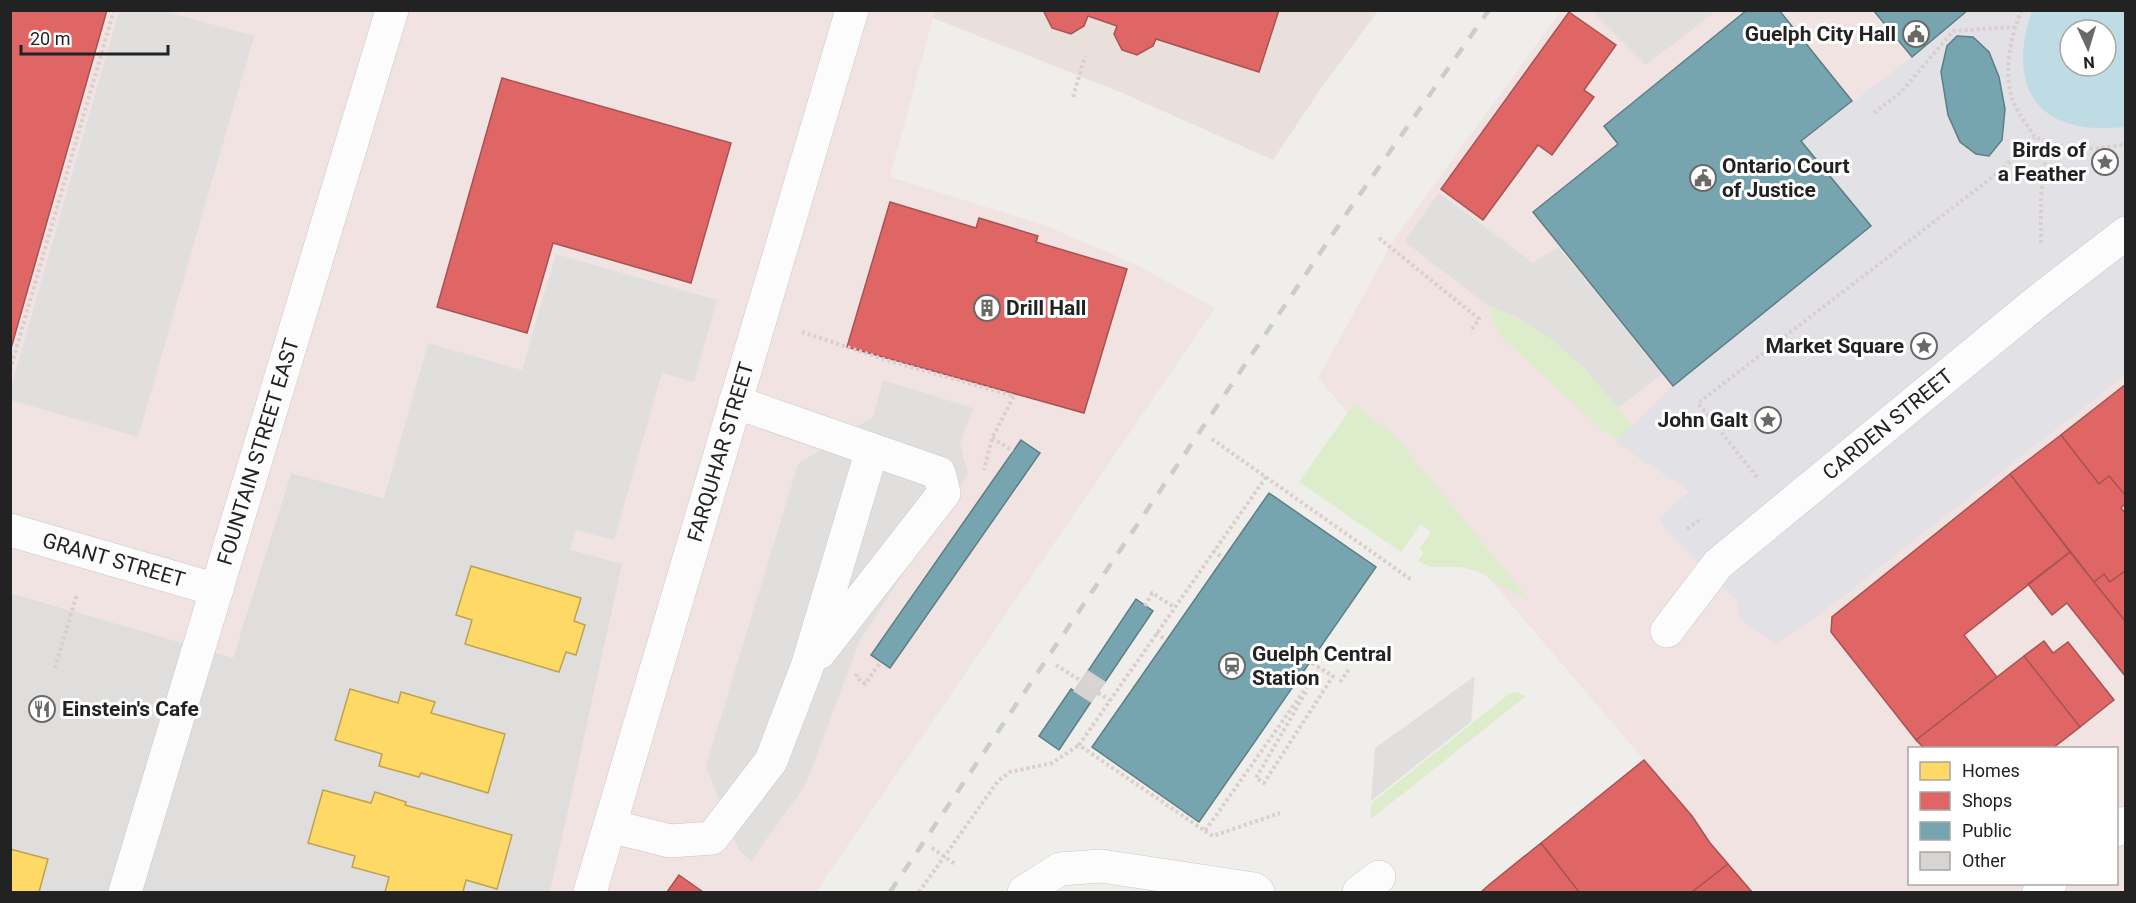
<svg xmlns="http://www.w3.org/2000/svg" width="2136" height="903" font-family="Roboto,sans-serif">
<style>
.residential{fill:#dfdedc}
.commercial{fill:#f1e3e1;fill-rule:evenodd}
.military{fill:#eae0db}
.grass{fill:#ddeccb}
.parking{fill:#e0dfde}
.plaza{fill:#e2e1e5;fill-rule:evenodd}
.water{fill:#bfdbe3;fill-rule:evenodd}
.homes{fill:#ffd966;stroke:#bda252;stroke-width:1.5}
.shops{fill:#e06666;stroke:#a75252;stroke-width:1.5}
.public{fill:#76a5af;stroke:#5d7e85;stroke-width:1.5}
.building{fill:#d7d4d2;stroke:#d3d0cc;stroke-width:1.5}
.lines{fill:none;stroke-linecap:round;stroke-linejoin:round}
.minor-casing{stroke:#c9c8c7;stroke-width:34}
.path{stroke:#dccecd;stroke-width:4;stroke-dasharray:3 3;stroke-linecap:butt}
.minor{stroke:#fdfcfc;stroke-width:33}
.rail{stroke:#ccc;stroke-width:4.5;stroke-dasharray:12 12;stroke-linecap:butt}
.labels{text-anchor:middle;dominant-baseline:central;stroke-width:6;stroke-linejoin:round;paint-order:stroke}
.poi-label{font-size:21px;font-weight:bold;fill:#222;stroke:#fff;text-anchor:end}
.street-label{font-size:21px;fill:#222;stroke:#fff}
</style>
<rect width="100%" height="100%" fill="#f0eeeb"/>
<path class="residential" d="M291 473 623 564 550 892H11L10 593 233 657Z"/>
<path class="commercial" d="M10 11H935L890 177 1044 225 1135 264 1215 308 816 892H550L622 564 291 473 233 658 11 593Z
M1561 11H2125V892H1479L1644 760 1318 378 1395 238ZM2070 30H2106V66H2070ZM1910 748H2116V884H1910Z"/>
<path class="military" d="M935 10 1378 11 1322 87 1273 160 1120 92 933 18Z"/>
<path class="grass" d="M1488 306C1530 321 1568 347 1598 383 1612 400 1623 418 1640 433L1624 443 1605 432 1501 337Z
M1354 404 1396 437 1528 599 1505 588 1479 572 1461 567H1430L1418 561 1424 552 1419 549 1431 533 1421 524 1401 552 1299 482Z
M1516 692 1526 696 1371 819 1370 811 1373 802 1509 694Z"/>
<path class="parking" d="M119 11H164L254 36 138 437 10 400 11 387Z
M1592 11H1716L1646 65Z
M1439 193 1533 263 1558 247 1662 374 1618 408 1587 371 1552 339 1517 317 1487 305 1404 241Z
M556 254 717 300 694 382 662 373 614 540 576 530 566 562 381 509 428 343 522 370Z
M883 380 973 408 960 444 968 474 860 640 806 784 751 861 739 850 706 766 798 464 873 417Z
M1475 676 1471 722 1371 801 1375 748Z
M49 760 95 774 81 824 35 811Z"/>
<path class="plaza" d="M1968 11H2125V375L1815 618 1775 644 1740 619 1737 601 1665 530 1659 518 1689 491 1615 442 1673 386 1870 227 1801 141 1912 57ZM2070 30H2106V66H2070Z"/>
<path class="water" d="M2032 11H2125V127C2110 128 2094 129 2079 126 2018 115 2015 58 2032 11ZM2070 30H2106V66H2070Z"/>
<path class="homes" d="M471 566 581 598 574 621 585 625 576 655 566 652 559 672 465 644 472 620 456 615Z
M350 689 398 703 401 692 435 702 431 713 505 734 488 793 421 773 419 777 379 766 382 754 335 740Z
M323 790 371 803 375 792 406 802 405 805 512 835 497 889 466 880 463 892H385L389 877 352 867 355 856 308 843Z
M10 849 48 859 39 892H10Z"/>
<path class="shops" d="M10 10H107L10 352Z
M1043 10H1279L1259 72 1156 39 1153 46 1137 55 1122 50 1114 34 1117 26 1088 16 1084 26 1071 34 1052 28Z
M1569 12 1616 45 1584 90 1594 97 1552 155 1538 145 1483 220 1441 189Z
M502 78 731 143 691 283 553 243 527 333 437 307Z
M890 202 976 228 979 218 1038 236 1036 242 1127 269 1084 413 847 347Z
M2126 384V496L2109 476 2099 484 2061 435Z
M2061 435 2099 484 2109 476 2126 496V503L2121 508 2126 514V570L2110 582 2104 574 2094 582 2010 474Z
M2010 474 2070 552 1964 635 1997 677 1916 740 1831 632 1832 617Z
M2070 552 2126 622V677L2067 603 2052 615 2028 584Z
M2126 570V622L2094 582 2104 574 2110 582Z
M2044 641 2053 653 2068 642 2114 700 2080 727 2024 656Z
M2024 656 2080 727 2053 748H1924L1916 740Z
M1644 760 1692 816 1710 843 1728 864 1692 892H1579L1541 843Z
M1541 843 1579 892H1481L1490 884Z
M1728 864 1752 892H1692Z
M679 875 703 892H667Z"/>
<path class="public" d="M1747 10H1779L1852 101 1801 141 1871 226 1673 386 1533 212 1618 144 1604 126Z
M1873 10H1968L1912 57Z
M1957 36 1973 37 1989 52 1999 77 2005 109 2002 140 1989 156 1976 154 1960 142 1948 115 1941 72 1947 46Z
M1021 440 1040 453 890 668 871 655Z
M1269 493 1376 567 1199 822 1092 747Z
M1136 599 1153 611 1105 682 1088 671Z
M1071 689 1091 702 1059 750 1039 736Z"/>
<path class="building" d="M1088 671 1105 682 1091 702 1074 691Z"/>
<g class="lines">
<defs>
<g id="minor">
<path d="M735 402 939 473 944 493 819 653"/>
<path id="s1" d="M10 530 217 590"/>
<path id="s2" d="M1667 631 1718 564 2038 301 2126 233"/>
<path d="M610 826 670 841 712 838 771 761 807 667 872 450"/>
<path d="M2116 830 2126 823"/>
<path id="s3" d="M125 892 392 10"/>
<path id="s4" d="M590 892 852 10"/>
<path d="M1024 892 1060 869 1101 866 1254 889 1258 892"/>
<path d="M1359 892 1379 877"/>
<path d="M2039 892 2050 884"/>
</g>
</defs>
<use href="#minor" class="minor-casing"/>
<path class="path" d="M2022 10C2010 35 2003 75 2013 101 2018 114 2028 126 2035 137 2067 150 2091 151 2126 144
M1073 97 1085 56
M1874 113 1901 92 1953 31 2014 27
M1379 238 1479 319 1470 332
M2041 243V197L2047 142
M802 332 883 359 1014 396 992 438 984 470
M10 370 114 10
M992 438 1013 451
M1212 439 1413 581
M1266 477 1079 745 1205 831 1320 668
M1757 477 1698 403 1999 172 2035 137
M1687 529 1702 518
M1213 551 1223 558
M1145 606 1152 593 1174 607
M1156 633 1166 640
M1056 665 1081 681
M55 668 77 594
M857 674 856 677 865 684 881 662
M1340 682 1350 668
M1306 692 1256 778 1264 783 1333 676 1310 662
M1098 693 1110 700
M1205 831 1213 836 1280 813
M932 848 955 864
M919 892 998 781 1010 772 1052 763 1079 745"/>
<use href="#minor" class="minor"/>
<path class="rail" d="M890 892 1349 210 1489 10"/>
</g>
<defs>
<symbol id="civic-ring" viewBox="-11 -11 22 22"><circle r="9.5" fill="#fff" stroke="#6a6968" stroke-width="1.5"/><path d="M-.6-6.5H3V-4.5H.6V-3L4-1V1h2V6H-6V1h2V-1L-.6-3ZM-1.2 2.5V6h2.4V2.5Z" fill="#6a6968"/></symbol>
<symbol id="sight-ring" viewBox="-11 -11 22 22"><circle r="9.5" fill="#fff" stroke="#6a6968" stroke-width="1.5"/><path d="M0-6L1.8-2.2L6-1.7L2.9 1.2L3.7 5.4L0 3.3L-3.7 5.4L-2.9 1.2L-6-1.7L-1.8-2.2Z" fill="#6a6968"/></symbol>
<symbol id="building-ring" viewBox="-11 -11 22 22"><circle r="9.5" fill="#fff" stroke="#6a6968" stroke-width="1.5"/><path d="M-4-6H4V6H1V3H-1V6H-4ZM-2.5-4.3h1.7v1.8h-1.7ZM.8-4.3h1.7v1.8H.8ZM-2.5-1h1.7V.8h-1.7ZM.8-1h1.7V.8H.8Z" fill="#6a6968"/></symbol>
<symbol id="station-ring" viewBox="-11 -11 22 22"><circle r="9.5" fill="#fff" stroke="#6a6968" stroke-width="1.5"/><path d="M-3-6H3Q5-6 5-4V2Q5 4 3 4L4.5 6H3L1.5 4h-3L-3 6H-4.5L-3 4Q-5 4-5 2V-4Q-5-6-3-6ZM-3.5-4v3h7v-3ZM-3.5 1v1.5H-2V1ZM2 1v1.5H3.5V1Z" fill="#6a6968"/></symbol>
<symbol id="restaurant-ring" viewBox="-11 -11 22 22"><circle r="9.5" fill="#fff" stroke="#6a6968" stroke-width="1.5"/><path d="M-5-6h1v4h1v-4h1v4h1v-4h1v5L-1.5 .5V6h-2V.5L-5-1ZM5-6V6H3V1.5H1.5Q1.5-4 5-6Z" fill="#6a6968"/></symbol>
</defs>
<g fill-rule="evenodd">
<use href="#civic-ring" x="1901" y="19" width="30" height="30"/>
<use href="#sight-ring" x="2090" y="147" width="30" height="30"/>
<use href="#civic-ring" x="1688" y="163" width="30" height="30"/>
<use href="#building-ring" x="972" y="293" width="30" height="30"/>
<use href="#sight-ring" x="1909" y="331" width="30" height="30"/>
<use href="#sight-ring" x="1753" y="405" width="30" height="30"/>
<use href="#station-ring" x="1217" y="651" width="30" height="30"/>
<use href="#restaurant-ring" x="27" y="694" width="30" height="30"/>
</g>
<g class="labels">
<g class="poi-label">
<text x="1896" y="34">Guelph City Hall</text>
<text x="2086" y="150">Birds of<tspan x="2086" dy="24">a Feather</tspan></text>
<text x="1722" y="166" text-anchor="start">Ontario Court<tspan x="1722" dy="24">of Justice</tspan></text>
<text x="1006" y="308" text-anchor="start">Drill Hall</text>
<text x="1904" y="346">Market Square</text>
<text x="1748" y="420">John Galt</text>
<text x="1252" y="654" text-anchor="start">Guelph Central<tspan x="1252" dy="24">Station</tspan></text>
<text x="62" y="709" text-anchor="start">Einstein's Cafe</text>
</g>
<g class="street-label">
<text stroke="none"><textPath href="#s2" startOffset="304">CARDEN STREET</textPath></text>
<text stroke="none"><textPath href="#s3" startOffset="460">FOUNTAIN STREET EAST</textPath></text>
<text stroke="none"><textPath href="#s4" startOffset="459">FARQUHAR STREET</textPath></text>
<text stroke="none"><textPath href="#s1" startOffset="108">GRANT STREET</textPath></text>
</g>
</g>
<rect width="2136" height="903" fill="none" stroke="#222222" stroke-width="24"/>
<rect x="1908" y="747" width="210" height="138" fill="#ffffff" stroke="#a7a7a7" stroke-width="1.5"/>
<rect x="1920" y="762" width="30" height="18" fill="#ffd966" stroke="#a7a7a7" stroke-width="1.5"/>
<text x="1962" y="777" font-size="18" fill="#222222">Homes</text>
<rect x="1920" y="792" width="30" height="18" fill="#e06666" stroke="#a7a7a7" stroke-width="1.5"/>
<text x="1962" y="807" font-size="18" fill="#222222">Shops</text>
<rect x="1920" y="822" width="30" height="18" fill="#76a5af" stroke="#a7a7a7" stroke-width="1.5"/>
<text x="1962" y="837" font-size="18" fill="#222222">Public</text>
<rect x="1920" y="852" width="30" height="18" fill="#d7d4d2" stroke="#a7a7a7" stroke-width="1.5"/>
<text x="1962" y="867" font-size="18" fill="#222222">Other</text>
<g transform="translate(2088 48) rotate(176)"><circle r="28" fill="#ffffff" stroke="#a7a7a7" stroke-width="1.5"/>
<path d="M0-4.5L10 22L0 15L-10 22Z" fill="#6a6968"/>
<text y="-9" font-size="16" font-weight="bold" text-anchor="middle" fill="#222222">N</text>
</g>
<path d="M21 45v9h147v-9" fill="none" stroke="#222222" stroke-width="3"/>
<text x="30" y="45" font-size="18" fill="#222222" stroke="#ffffff" stroke-width="4.5" paint-order="stroke">20 m</text>
</svg>
